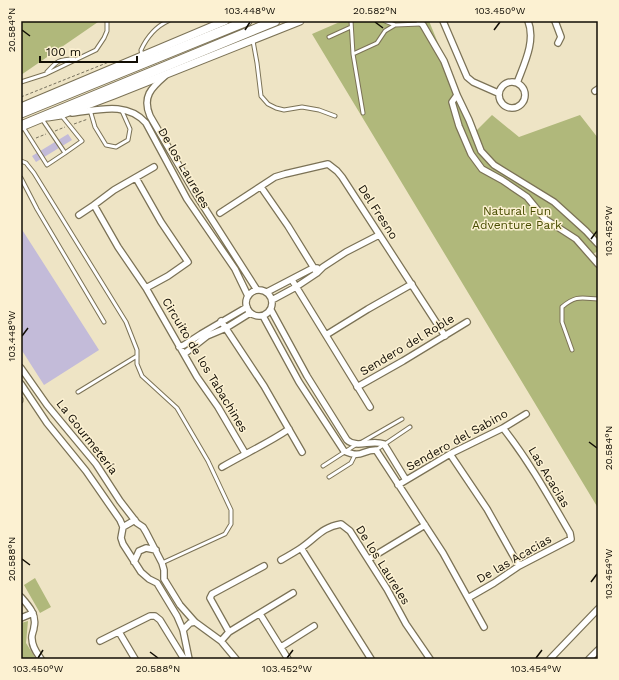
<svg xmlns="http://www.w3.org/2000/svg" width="619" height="680" font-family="'Work Sans',sans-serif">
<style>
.green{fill:#b0b87b}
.building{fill:#c3bbd9}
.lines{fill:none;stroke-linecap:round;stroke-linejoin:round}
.service-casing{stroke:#7b7256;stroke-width:5}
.minor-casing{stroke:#7b7256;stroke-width:8}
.tertiary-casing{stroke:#7b7256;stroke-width:9}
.trunk-casing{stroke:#7b7256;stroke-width:11}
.path{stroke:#77715d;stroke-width:1;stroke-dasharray:3 2;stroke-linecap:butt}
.service{stroke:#fff;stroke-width:3}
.minor{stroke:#fff;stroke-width:5.5}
.tertiary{stroke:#fff;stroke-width:7}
.trunk{stroke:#fff;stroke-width:9}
.ticks{fill:none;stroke:#110d04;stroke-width:1.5}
.labels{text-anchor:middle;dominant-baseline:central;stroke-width:3;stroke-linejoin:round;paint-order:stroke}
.street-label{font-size:12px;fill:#110d04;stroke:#fcf1d2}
.park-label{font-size:12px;fill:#494e02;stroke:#fcf1d2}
.neatline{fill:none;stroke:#110d04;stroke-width:1.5}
.ticks-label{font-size:10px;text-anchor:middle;fill:#110d04}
</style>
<rect width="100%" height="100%" fill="#eee4c5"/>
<path class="green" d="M21 21H97L98 22 21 75Z
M342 21H429L456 87 472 135 492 115 519 137 580 115 598 138V251L593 254 598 259V508L312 34Z
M35 578 51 607 40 613 24 585Z
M28 621 26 643 36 659H21V623Z"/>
<path class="building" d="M68 134 72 140 36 162 32 156Z
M21 228 99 350 44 385 21 349Z"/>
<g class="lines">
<defs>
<path id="service" d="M351 21 353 54 363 113
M385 21 395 25 421 24
M329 37 351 27
M253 41 257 63 261 96 268 104 276 108 284 110 302 107 319 110 335 116
M353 54 377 43 385 31 395 25
M142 56 141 50C147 37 155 27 168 21
M47 72C57 61 59 59 74 59
M21 82 46 74 96 50 104 38 107 31V21
M90 110 95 127 106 145 116 147 128 140 130 129 122 111
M61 115 82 141 65 153
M23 127 47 165 65 153 42 119
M21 161 26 163 34 173 126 322 137 350V364L142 376 177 408 208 461 231 510V524L225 534 162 563
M21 178 37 209 104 322
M572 350 562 322V307C576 295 581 298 598 299
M78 392 137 356
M21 399V401
M362 442 402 419
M376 450 410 427
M323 466 357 444
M329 477 351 463 355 455"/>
<path id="minor" d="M419 21 423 25 444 61 457 95 469 120 481 151 494 165 554 202 586 231 598 244
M443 21 467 77 473 82 498 93
M555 21 561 37 558 43
M165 76C151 88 142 97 150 116L195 193 257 290
M499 95a13 13 0 1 1 26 0a13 13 0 1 1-26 0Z
M517 83C524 64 536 41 528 21
M595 91 598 89
M457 95 452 102 459 126 471 154 482 169 502 180 527 197 545 219 576 239 598 264
M72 113C98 110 127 101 146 123L187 199 235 269 248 296
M136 178 161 222 188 262 168 276 146 288
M261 187 288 226 317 273
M94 205 118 247 146 288 197 377 218 407 245 453
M220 213 275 177 285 174 328 164 337 171 342 177 445 336
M79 215 94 205 114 190 154 167
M292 280 370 407
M246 303a13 13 0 1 1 26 0a13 13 0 1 1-26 0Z
M267 292 313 268H317
M272 300 296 287 317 273 323 267 346 252 379 235
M271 310 307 376 347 440C357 449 371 439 384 444L406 480
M263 316 299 382 344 451C363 459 361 450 376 450L443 553 484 627
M221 321 264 386 302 452
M326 335 368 309 412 284
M179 347 184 345 201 334 247 307
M184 354 207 336 226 328 250 313
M21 368 47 405 96 464 120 501 137 523 143 527 146 532 162 563 164 570V579L180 605 195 622 221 641 236 659
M21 384 47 423 86 471 120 520 123 527 121 538 123 544 141 572 149 579 157 583 177 616 183 630 189 659
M357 387 403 361 467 322
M450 454 487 509 519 566
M222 467C244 454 267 444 289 429
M398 485 450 454 503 428 526 414
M123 527 135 520
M301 548 371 659
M369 559 425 525
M281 560C288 556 295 552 301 548 316 538 322 527 341 524L350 531 387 589 406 624 430 659
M134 562 139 551 146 548 156 550
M21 597C29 606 37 615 34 627 34 631 31 635 32 639 32 647 37 653 41 659
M468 598 494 583 519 566 571 539 570 533C549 497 529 461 503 428
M260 614 288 659
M21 618 33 613
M183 630 190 623 195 622
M119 632 135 659
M229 632 210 598 212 594 264 566
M100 641 150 616H155L160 620 184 659
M221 641 229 632 293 593
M281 647 314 626
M550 659 598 609
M589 659 598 650"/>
<path id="tertiary" d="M21 107 225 21
M48 117 61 115 114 95 300 21"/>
<path id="trunk" d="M21 113 247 21
M21 126 275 21"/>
</defs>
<use href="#service" class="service-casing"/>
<use href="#minor" class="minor-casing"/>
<use href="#tertiary" class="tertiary-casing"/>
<use href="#trunk" class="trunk-casing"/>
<path class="path" d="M21 97 109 62
M74 124 88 119
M55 131 65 127
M36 138 46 134"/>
<use href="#service" class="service"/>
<use href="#minor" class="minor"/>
<use href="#tertiary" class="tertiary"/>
<use href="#trunk" class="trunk"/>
</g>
<path class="ticks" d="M375 22 383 28M22 30 30 36M245 30 250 22M494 30 500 22M591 239 597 231M22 336 28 328M589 442 597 448M22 559 30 565M591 582 597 574M150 652 158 658M38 658 43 650M287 658 293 650M536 658 542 650"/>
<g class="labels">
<g class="street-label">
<text transform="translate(184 168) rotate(60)">De los Laureles</text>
<text transform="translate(378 212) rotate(57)">Del Fresno</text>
<text transform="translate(407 345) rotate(-31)">Sendero del Roble</text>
<text transform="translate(205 365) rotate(59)">Circuito de los Tabachines</text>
<text transform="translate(87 437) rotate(52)">La Gourmetería</text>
<text transform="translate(457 440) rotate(-29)">Sendero del Sabino</text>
<text transform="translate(549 477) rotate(59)">Las Acacias</text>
<text transform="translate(514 559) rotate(-30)">De las Acacias</text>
<text transform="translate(383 565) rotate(58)">De los Laureles</text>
</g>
<g class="park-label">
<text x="517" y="211">Natural Fun<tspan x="517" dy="14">Adventure Park</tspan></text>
</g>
</g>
<rect width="619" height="680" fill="none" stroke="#fcf1d2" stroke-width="44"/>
<path d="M40 56v6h97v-6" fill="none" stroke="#110d04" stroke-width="2"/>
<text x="46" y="56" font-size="12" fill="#110d04" stroke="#fcf1d2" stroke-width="3" paint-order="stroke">100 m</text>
<rect x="22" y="22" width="575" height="636" class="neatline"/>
<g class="ticks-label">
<text x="250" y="14">103.448°W</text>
<text x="375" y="14">20.582°N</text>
<text x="500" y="14">103.450°W</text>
<text transform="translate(11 30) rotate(-90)" y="4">20.584°N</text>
<text transform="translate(608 231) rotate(-90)" y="4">103.452°W</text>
<text transform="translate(11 336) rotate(-90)" y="4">103.448°W</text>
<text transform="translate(608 448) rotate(-90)" y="4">20.584°N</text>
<text transform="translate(11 559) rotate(-90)" y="4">20.588°N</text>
<text transform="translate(608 574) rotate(-90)" y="4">103.454°W</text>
<text x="38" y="672">103.450°W</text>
<text x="158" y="672">20.588°N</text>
<text x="287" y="672">103.452°W</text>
<text x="536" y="672">103.454°W</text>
</g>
</svg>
